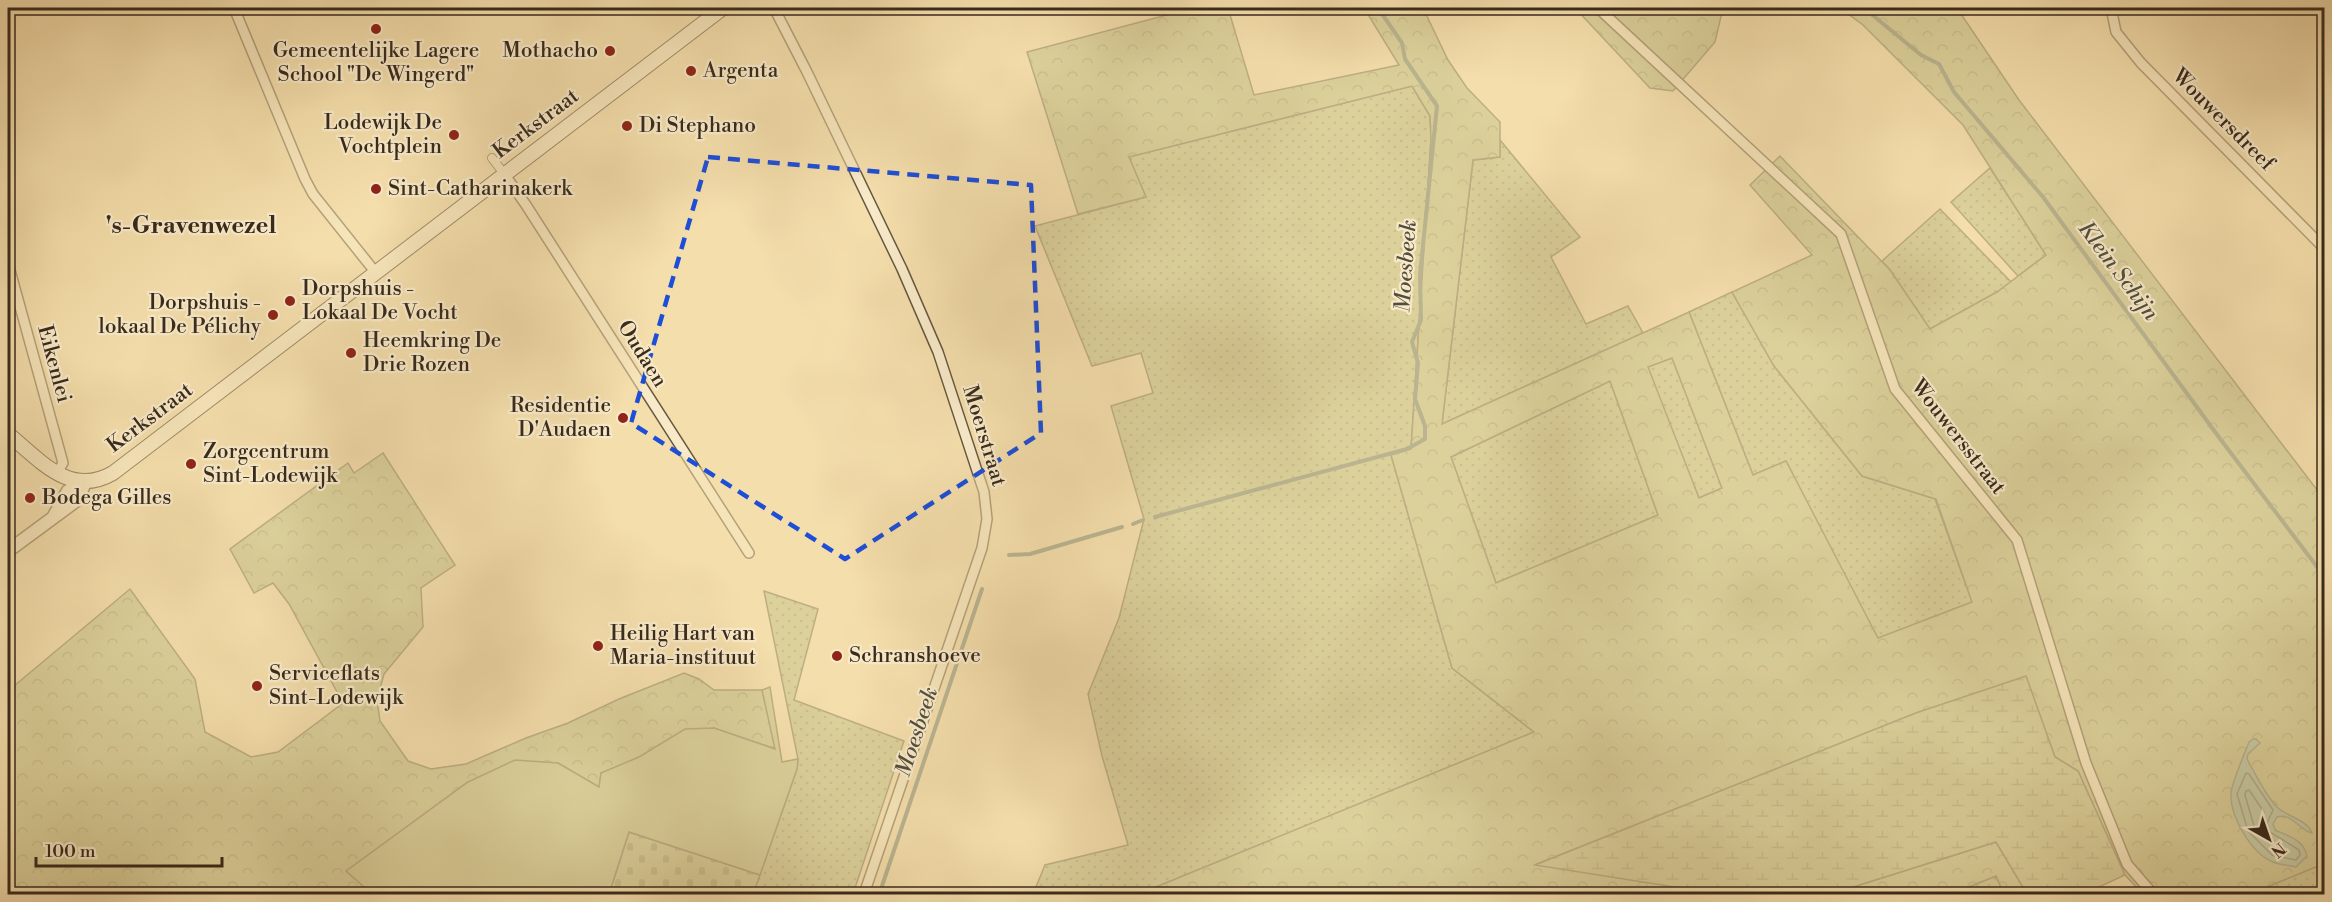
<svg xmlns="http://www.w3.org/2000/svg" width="2332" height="902" font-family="'Libre Bodoni',serif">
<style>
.grass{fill:url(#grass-dots);stroke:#7c7552;stroke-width:1.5}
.forest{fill:url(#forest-crowns);stroke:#7c7552;stroke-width:1.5;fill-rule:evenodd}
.wetland{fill:url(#wetland-marsh);stroke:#7c7552;stroke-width:1.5}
.cemetery{fill:url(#cemetery-stones);stroke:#7c7552;stroke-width:1.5}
.park{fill:#bfc087;stroke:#7c7552;stroke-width:1.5}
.water{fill:#9cbca7;stroke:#74826f;stroke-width:1.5}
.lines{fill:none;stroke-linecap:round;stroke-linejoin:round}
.shore{stroke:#6a7362;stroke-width:1.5}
.stream{stroke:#74826f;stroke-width:4}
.pedestrian-casing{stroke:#675740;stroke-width:10}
.minor-casing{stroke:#675740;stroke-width:12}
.tertiary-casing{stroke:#675740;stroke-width:15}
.secondary-casing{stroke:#382a1c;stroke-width:16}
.pedestrian{stroke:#f8eac9;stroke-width:8}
.minor{stroke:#f8eac9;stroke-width:9}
.tertiary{stroke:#f8eac9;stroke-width:12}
.secondary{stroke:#f8eac9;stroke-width:14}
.marked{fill:none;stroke:#1d4ed8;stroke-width:4.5;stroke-dasharray:12 8;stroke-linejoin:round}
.poi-dot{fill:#8f2418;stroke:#f8eac9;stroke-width:2}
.labels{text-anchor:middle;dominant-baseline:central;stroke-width:4.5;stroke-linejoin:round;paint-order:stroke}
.poi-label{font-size:21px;fill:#382a1c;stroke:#f8eac9;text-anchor:start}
.street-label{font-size:21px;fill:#382a1c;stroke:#f8eac9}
.water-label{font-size:22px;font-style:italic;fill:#514e3f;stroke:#f8eac9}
.quarter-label{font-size:24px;font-weight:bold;fill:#382a1c;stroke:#f8eac9}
</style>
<defs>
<pattern id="grass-dots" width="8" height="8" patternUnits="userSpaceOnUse" patternTransform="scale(1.5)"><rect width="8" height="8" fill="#bfc087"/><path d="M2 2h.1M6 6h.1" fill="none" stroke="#9c9c6e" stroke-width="1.8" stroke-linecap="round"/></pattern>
<pattern id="forest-crowns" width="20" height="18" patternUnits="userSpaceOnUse" patternTransform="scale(1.5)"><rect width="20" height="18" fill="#bfc087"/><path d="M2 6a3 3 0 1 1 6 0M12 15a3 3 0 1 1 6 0" fill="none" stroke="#9c9c6e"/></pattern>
<pattern id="wetland-marsh" width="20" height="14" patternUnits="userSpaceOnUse" patternTransform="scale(1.5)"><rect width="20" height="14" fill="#bfc087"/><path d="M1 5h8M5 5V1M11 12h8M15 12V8" fill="none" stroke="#9c9c6e"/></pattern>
<pattern id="cemetery-stones" width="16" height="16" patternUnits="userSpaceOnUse" patternTransform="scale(1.5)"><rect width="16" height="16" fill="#bfc087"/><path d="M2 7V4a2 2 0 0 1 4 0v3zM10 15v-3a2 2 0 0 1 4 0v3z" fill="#9c9c6e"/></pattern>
</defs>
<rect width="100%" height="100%" fill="#f4deac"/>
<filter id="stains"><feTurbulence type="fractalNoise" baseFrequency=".00333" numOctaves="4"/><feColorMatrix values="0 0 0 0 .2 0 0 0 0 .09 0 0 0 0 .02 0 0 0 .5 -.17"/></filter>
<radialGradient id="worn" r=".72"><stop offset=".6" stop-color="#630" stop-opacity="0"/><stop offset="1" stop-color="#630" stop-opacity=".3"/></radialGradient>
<path class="grass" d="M1412 86 1430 116 1431 139 1411 449 1391 455 1452 668 1534 732 1139 894H1033L1045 865 1128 845 1102 756 1088 694 1119 618 1144 519 1111 406 1153 393 1141 353 1092 366 1035 226 1146 197 1128 157Z
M1500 140 1580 237 1551 257 1586 324 1628 306 1643 333 1442 424 1473 160 1500 157Z
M1990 168 2046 255 2018 276 1951 202Z
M1940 209 2011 282 1997 292 1930 329 1890 270 1882 261Z
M1732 292 1774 366 1862 476 1935 499 1972 602 1877 639 1786 461 1753 475 1689 312Z
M1672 358 1722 488 1699 498 1647 367Z
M1610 381 1658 515 1496 583 1451 457Z
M764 591 818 609 794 700 904 741 853 894H753L797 769 798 759Z
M2324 836V894H2268L2266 887 2323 864Z
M1996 876 2004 894H1951Z"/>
<path class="forest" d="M1193 8H1228L1254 95 1399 65 1364 8H1423L1448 60 1467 88 1500 122V157L1473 160 1442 424 1689 312 1753 475 1786 461 1878 638 1972 602 1936 499 1862 476 1774 366 1732 292 1812 255 1750 185 1780 156 1890 270 1930 329 1997 292 2046 255 1963 125 1863 25 1840 8H1957L2019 100 2324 499 2323 864 2267 887 2268 894H2143L2125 875 2078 771 2055 757 2026 677 1916 713 1537 864 1719 894H1290L1289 893 1284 894H1139L1534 732 1452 668 1391 455 1411 449 1431 139 1430 116 1412 86 1129 157 1146 197 1078 214 1027 52ZM1672 358 1722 488 1699 498 1648 367ZM1610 381 1658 515 1496 583 1451 457Z
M1575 8H1723L1715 42 1673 91 1650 88Z
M383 453 455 565 421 588 423 627 384 674 377 700 380 721 408 761 431 769 466 764 526 738 568 723 619 699 684 673 699 679 714 690H762L776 749 714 728 601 773 599 787 558 763 468 782 347 871 372 894H8V691L130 589 195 679 205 732 251 757 278 752 343 703 289 604 273 583 254 593 230 549 348 463 354 473Z
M1996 842 2027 894H2004L1996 876 1951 894H1831Z"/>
<path class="wetland" d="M2026 676 2055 757 2078 771 2125 875 2084 894H2027L1996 842 1831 894H1719L1535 865 1916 713Z"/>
<path class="cemetery" d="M629 832 760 875 753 894H609Z"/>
<path class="park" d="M770 687 782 762 798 759 797 769 760 875 629 832 609 894H372L346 871 468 782 515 760 558 763 599 787 601 773 639 757 685 729 714 728 775 749 762 690Z"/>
<path class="water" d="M2253 739H2256L2260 743 2248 754 2247 759C2256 775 2265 795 2278 808 2288 817 2306 819 2312 833 2299 830 2291 812 2277 817L2273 824 2275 830C2288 836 2304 840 2307 856L2296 867C2289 865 2280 865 2273 862 2252 854 2230 817 2231 794 2231 784 2245 753 2249 742Z"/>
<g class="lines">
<path class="shore" d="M2246 773 2249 774 2273 810 2267 823 2270 832 2299 850 2300 855 2296 860 2272 855 2248 831 2237 794Z
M2249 790 2264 812 2257 828 2254 826 2245 795 2246 791Z"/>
<path class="stream" d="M1864 8 1921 55 1939 64 1954 92 2043 197 2221 440 2324 576
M1155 517 1407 449 1425 439V426L1415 399 1418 363 1412 342 1421 320 1420 275 1437 106 1405 59 1402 43 1378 8
M1133 524 1143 520
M1009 555 1030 554 1122 527
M882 886 982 589
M880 894 881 891"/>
<defs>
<path id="pedestrian" d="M492 158 505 175"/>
<path id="minor" d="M234 8 305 179 313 194 376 273
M774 8 807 72 902 269 938 352 984 492 987 519 982 548 864 894
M1598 8 1841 234 1895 389 2017 540 2086 763 2127 864 2153 894
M2111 8 2116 32 2141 63 2324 248
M505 175 526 205 749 553
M8 263 63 463 57 473"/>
<path id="tertiary" d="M54 516 68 491 85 483
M8 551 77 500 85 483"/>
<path id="secondary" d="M8 434C40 460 70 498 113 473L723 8"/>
</defs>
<use href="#pedestrian" class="pedestrian-casing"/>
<use href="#minor" class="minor-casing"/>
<use href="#tertiary" class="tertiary-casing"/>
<use href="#secondary" class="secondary-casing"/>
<use href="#pedestrian" class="pedestrian"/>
<use href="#minor" class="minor"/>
<use href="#tertiary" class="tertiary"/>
<use href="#secondary" class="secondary"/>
</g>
<path d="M0 0H2332V902H0ZM708 157 1031 185 1041 433 845 559 631 423Z" fill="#f4deac" fill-opacity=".55" fill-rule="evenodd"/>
<path class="marked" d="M708 157 1031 185 1041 433 845 559 631 423Z"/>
<g class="poi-dot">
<circle cx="376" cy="29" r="6"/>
<circle cx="610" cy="51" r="6"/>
<circle cx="691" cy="71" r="6"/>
<circle cx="627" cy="126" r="6"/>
<circle cx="454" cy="135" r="6"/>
<circle cx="376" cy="189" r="6"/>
<circle cx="290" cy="301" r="6"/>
<circle cx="273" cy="315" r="6"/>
<circle cx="351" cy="353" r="6"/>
<circle cx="623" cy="418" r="6"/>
<circle cx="191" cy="464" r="6"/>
<circle cx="30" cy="498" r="6"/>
<circle cx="598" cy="646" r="6"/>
<circle cx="837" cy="656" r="6"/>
<circle cx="257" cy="686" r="6"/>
</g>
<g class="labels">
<g class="poi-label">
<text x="376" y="51" text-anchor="middle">Gemeentelijke Lagere<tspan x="376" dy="24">School "De Wingerd"</tspan></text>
<text x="598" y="51" text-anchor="end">Mothacho</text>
<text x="703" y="71">Argenta</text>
<text x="442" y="123" text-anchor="end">Lodewijk De<tspan x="442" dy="24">Vochtplein</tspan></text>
<text x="639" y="126">Di Stephano</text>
<text x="388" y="189">Sint-Catharinakerk</text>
<text x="302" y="289">Dorpshuis -<tspan x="302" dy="24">Lokaal De Vocht</tspan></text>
<text x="261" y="303" text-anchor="end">Dorpshuis -<tspan x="261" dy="24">lokaal De Pélichy</tspan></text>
<text x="363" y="341">Heemkring De<tspan x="363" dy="24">Drie Rozen</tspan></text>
<text x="611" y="406" text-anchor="end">Residentie<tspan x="611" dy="24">D'Audaen</tspan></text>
<text x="203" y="452">Zorgcentrum<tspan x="203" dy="24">Sint-Lodewijk</tspan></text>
<text x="42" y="498">Bodega Gilles</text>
<text x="610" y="634">Heilig Hart van<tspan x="610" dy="24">Maria-instituut</tspan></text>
<text x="849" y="656">Schranshoeve</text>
<text x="269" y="674">Serviceflats<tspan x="269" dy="24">Sint-Lodewijk</tspan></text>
</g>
<g class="street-label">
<text transform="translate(2223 120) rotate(45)">Wouwersdreef</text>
<text transform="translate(536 124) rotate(-37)">Kerkstraat</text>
<text transform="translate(642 354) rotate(58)">Oudaen</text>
<text transform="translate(54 364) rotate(75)">Eikenlei</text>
<text transform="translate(150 418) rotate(-37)">Kerkstraat</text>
<text transform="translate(984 436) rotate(73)">Moerstraat</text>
<text transform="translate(1958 437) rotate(52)">Wouwersstraat</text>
</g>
<g class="water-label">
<text transform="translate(1406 266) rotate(-86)">Moesbeek</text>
<text transform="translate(2118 271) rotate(53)">Klein Schijn</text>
<text transform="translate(917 732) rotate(-72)">Moesbeek</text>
</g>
<g class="quarter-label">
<text x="191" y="226">'s-Gravenwezel</text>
</g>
</g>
<rect width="2332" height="902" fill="none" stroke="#f4deac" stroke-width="30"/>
<rect x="9" y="9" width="2314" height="884" fill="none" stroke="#382a1c" stroke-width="3"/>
<rect x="15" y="15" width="2302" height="872" fill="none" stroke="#382a1c" stroke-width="1.5"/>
<g transform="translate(2269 839) rotate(140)" stroke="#f8eac9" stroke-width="4.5" paint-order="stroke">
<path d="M0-4.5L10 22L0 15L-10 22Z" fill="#382a1c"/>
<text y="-9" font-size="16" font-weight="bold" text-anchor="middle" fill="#382a1c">N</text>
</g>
<path d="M36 857v9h186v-9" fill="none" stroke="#382a1c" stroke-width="3"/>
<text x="45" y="857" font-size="18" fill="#382a1c" stroke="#f8eac9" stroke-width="4.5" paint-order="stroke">100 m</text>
<rect width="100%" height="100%" filter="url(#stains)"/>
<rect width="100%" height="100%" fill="url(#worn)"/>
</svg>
